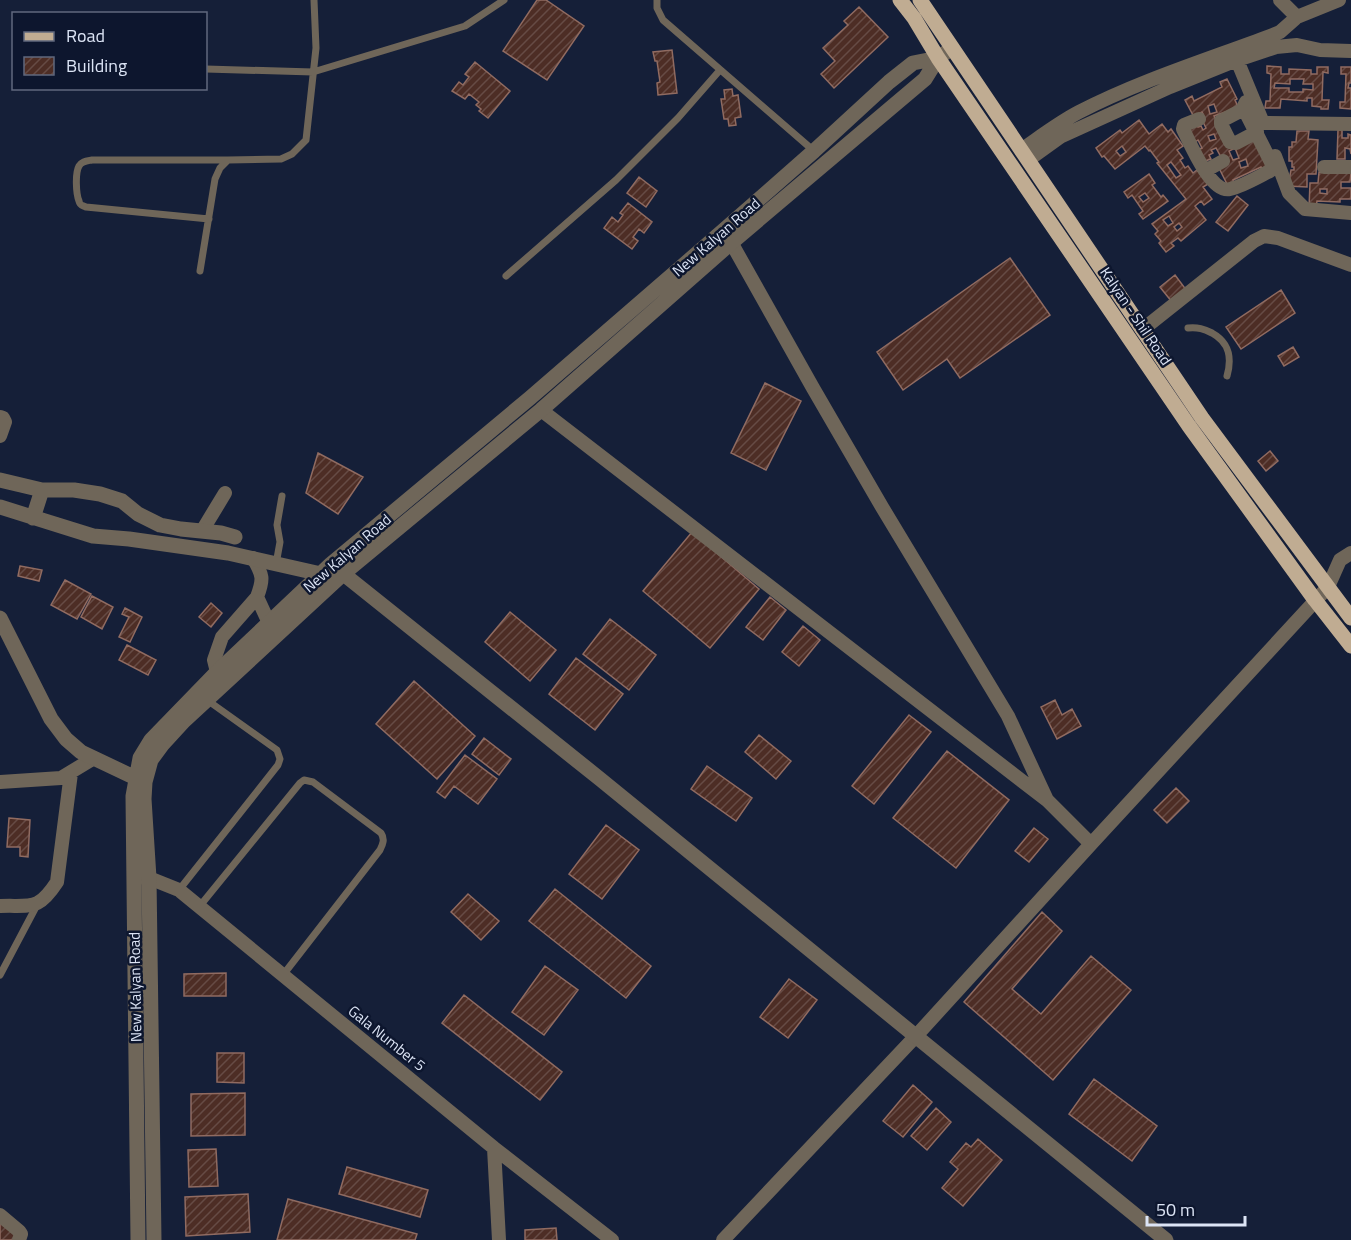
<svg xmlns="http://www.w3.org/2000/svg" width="1351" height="1240" font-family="'Titillium Web',sans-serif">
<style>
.building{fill:url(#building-hatch);stroke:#906b61;stroke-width:1.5;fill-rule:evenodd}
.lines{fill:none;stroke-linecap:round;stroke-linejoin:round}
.service{stroke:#6f6659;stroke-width:7}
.minor{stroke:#6f6659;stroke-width:14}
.tertiary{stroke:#6f6659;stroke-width:15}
.primary{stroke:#c0ac92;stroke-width:15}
.labels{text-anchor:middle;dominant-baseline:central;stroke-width:5;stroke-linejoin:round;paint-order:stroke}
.street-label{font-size:15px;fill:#dce4f5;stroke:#0d162e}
</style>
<defs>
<pattern id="building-hatch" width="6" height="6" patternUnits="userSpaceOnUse" patternTransform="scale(1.5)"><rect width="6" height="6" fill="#4d2d25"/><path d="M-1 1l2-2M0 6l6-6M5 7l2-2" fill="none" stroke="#664b45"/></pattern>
</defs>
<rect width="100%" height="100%" fill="#151f38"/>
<path class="building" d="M537 0H546L584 26 547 80 503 51Z
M859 7 888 37 834 88 821 74 835 61 823 48 848 25 844 21Z
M672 50 677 93 658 95 657 83 660 82 657 61H655L653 52Z
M475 62 510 91 488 118 479 111 481 109 476 105 479 102 469 94 465 99 452 91 459 82 463 85 469 77 465 74Z
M1267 66 1281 67V74H1289V69L1311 70V74H1317V67H1328V73L1323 72 1322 100H1329L1328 109H1321V107L1312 106V98H1307V101L1281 99 1280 108H1265L1266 101H1270L1271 74 1267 73ZM1290 79H1304L1303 84H1313V90L1303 89V92H1289V88H1274L1275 83 1290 84Z
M1341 67H1351V83H1349L1348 88H1351V109L1340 108V102H1345L1346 74H1341Z
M1227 79 1237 99 1235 100 1239 109 1231 110 1214 116 1230 148 1256 135 1270 166 1263 170 1261 167 1233 180 1234 183 1228 186 1218 166 1222 159 1216 148 1211 150 1213 153 1209 155 1211 159 1205 161 1199 149 1202 148 1198 140 1195 142 1186 129 1196 124 1198 127 1201 126 1203 130 1206 128 1200 116 1203 114 1202 112 1196 115 1195 119 1185 100 1192 96 1194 101 1222 87 1220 82ZM1214 104 1217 112 1210 114 1208 106ZM1214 134 1216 139 1210 141 1208 136ZM1235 148 1239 158 1233 160 1229 151ZM1246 159 1248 166 1241 168 1239 162Z
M732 89 733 96 738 95 741 117 735 118 736 125 729 126 728 119H724L721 99H725L724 90Z
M1139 120 1149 134 1162 124 1168 132 1171 129 1183 146 1177 150 1183 158 1180 160 1185 168 1188 166 1193 173 1197 170 1208 184 1203 187 1212 199 1204 205 1201 201 1195 206 1206 220 1181 241 1178 238 1171 243 1174 246 1166 252 1159 243 1161 241 1155 234 1158 231 1152 224 1186 199 1157 163 1159 162 1150 150 1149 151 1145 146 1115 169 1104 156 1102 157 1096 148 1120 130 1122 133ZM1122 146 1126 152 1120 156 1116 151ZM1171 162 1181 175 1176 178 1167 165ZM1169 216 1173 223 1168 226 1163 220ZM1179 223 1182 227 1177 231 1174 227Z
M1338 130H1342V138H1348V134L1351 135V154L1350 149 1345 148V159H1337Z
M1297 131H1309L1308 139 1318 140 1316 174H1307V187L1288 186 1291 170H1294V167H1292V161H1289V147H1292V142H1296Z
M1319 172 1351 173 1350 182H1341V188H1351V199H1340V202L1317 201 1316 208H1309L1310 183H1318ZM1320 189H1327V194L1320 193Z
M1149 174 1155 183 1152 185 1161 197 1163 195 1168 201 1143 219 1139 214 1143 211 1132 195 1128 198 1124 192ZM1145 193 1149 198 1143 202 1139 197Z
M639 177 657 191 646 207 627 193Z
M1237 196 1248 205 1228 231 1216 222Z
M628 203 652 222 644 233 639 229 633 237 638 241 632 249 604 228 612 217 618 222 623 215 620 213Z
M1010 258 1050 315 960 378 947 359 903 390 877 352Z
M1175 275 1187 291 1172 302 1160 287Z
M1281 290 1295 313 1241 349 1226 327Z
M1293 347 1299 357 1284 366 1278 356Z
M765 383 801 401 766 470 731 453Z
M1270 451 1278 461 1266 471 1258 461Z
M318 453 363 477 338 514 306 493Z
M692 532 759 589 710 648 643 591Z
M20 566 42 570 39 581 18 576Z
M65 580 91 594 77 619 51 605Z
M92 596 113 607 102 629 81 617Z
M770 597 786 610 763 640 746 627Z
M211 603 222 613 211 627 199 617Z
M125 608 142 617 130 642 119 637 129 617 122 614Z
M510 612 556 650 530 681 485 642Z
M610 619 656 655 629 690 583 654Z
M803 626 820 640 799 666 782 652Z
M127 645 156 660 148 675 119 660Z
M576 658 623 694 595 730 549 694Z
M414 681 475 736 437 779 376 724Z
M1055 700 1062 715 1072 709 1081 726 1057 739 1041 707Z
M909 715 931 732 874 804 852 786Z
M759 735 791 761 776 779 745 752Z
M484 738 511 759 499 775 472 754Z
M947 751 1009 800 956 868 893 818Z
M465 755 497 779 478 804 454 786 445 798 437 792Z
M707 766 752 798 736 821 691 789Z
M1176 788 1189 801 1167 823 1154 810Z
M9 818 30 820 28 857 20 856V847H7Z
M606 825 639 850 602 899 569 874Z
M1034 828 1048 839 1029 862 1015 851Z
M555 889 651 966 626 998 529 921Z
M468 894 499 921 481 940 451 912Z
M1042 912 1062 931 1012 989 1041 1014 1091 956 1131 990 1053 1080 964 1002Z
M545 966 578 990 544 1035 512 1012Z
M226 973V996H184V974Z
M789 979 817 1000 788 1038 760 1017Z
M464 995 562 1072 540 1100 442 1023Z
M217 1053H244V1083L217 1082Z
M1094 1079 1157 1126 1132 1161 1069 1114Z
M913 1085 932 1102 903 1137 883 1121Z
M245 1093V1135L191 1136V1094Z
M936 1108 951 1122 927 1150 911 1136Z
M978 1139 1002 1160 963 1206 942 1188 958 1169 950 1162 966 1143 971 1147Z
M216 1149 218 1186 189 1187 188 1150Z
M347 1167 428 1190 420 1217 339 1194Z
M248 1194 250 1232 186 1236 185 1197Z
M288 1199 417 1234 415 1240H277Z
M0 1220 18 1234 13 1240H0Z
M556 1228 557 1240H525V1230Z"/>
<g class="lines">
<path class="service" d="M657 0V8L663 20 814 151
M206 69 313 72 465 26 504 0
M209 219 86 207C82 205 80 206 79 201 76 194 75 173 79 166 82 161 87 161 92 160H228
M200 271 215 179 220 168 228 160 281 159 292 154 306 140 316 48 314 0
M506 276 616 180 678 118 720 70
M1188 328C1198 327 1204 329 1212 333 1230 343 1232 358 1227 376
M276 564 280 542 277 525 282 496
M179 890 278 765 280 759 277 750 207 700
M199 907 300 783 304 780 313 782 381 833C385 839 383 844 380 850L283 975
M0 975 37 905"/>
<path class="minor" d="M1280 0 1297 17
M1237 60 1263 123 1351 124
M1244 109 1221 121V124L1230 142 1236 143 1257 132
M1199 119 1184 125 1183 129C1190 143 1211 194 1230 189 1243 186 1258 177 1270 171L1273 166 1244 109V106L1246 102 1253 99
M1021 150C1040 137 1058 123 1079 112 1139 81 1206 60 1270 36L1280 32 1297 17 1339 0
M1275 156 1289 193 1305 209 1351 213
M1028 160 1060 137 1170 87 1237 60 1276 47 1297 45 1320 50 1351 51
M1324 167H1351
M1205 171 1223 161
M727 235 813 388 882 507 1008 716 1047 800
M1142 330 1254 241 1264 236 1278 238 1351 265
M541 410 1048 801 1091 844 916 1036 723 1240
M0 417 3 418 5 422 0 436
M202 531 225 493
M253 558C263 575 264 579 257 597L269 623
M217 672 214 660 222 637 257 597
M0 782 61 778 94 758
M1091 844 1328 587 1340 560 1351 553
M139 877 149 878 179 890 494 1148 612 1240
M0 906C32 905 38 911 57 882L71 773
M494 1148 499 1240
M0 1215 19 1231 21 1234 19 1240"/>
<path class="tertiary" d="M0 480 42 490H74L100 494 122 501 138 514 160 525 181 529 221 533 235 537
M0 507 93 536 129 539 228 553 321 574
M33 518 42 490
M336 568 600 779 1166 1240
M0 618 51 719 66 739 81 752 142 781
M138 1240 133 796 140 758 151 740 217 672 331 564 530 398 724 230 814 151 889 82 913 63 938 58 952 48
M154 1240 149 878 144 799 145 782 151 760 162 745 184 721 343 574 541 410 731 243 925 79 938 58"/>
<path class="primary" d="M900 0 914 18 938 58 1189 426 1315 600 1351 646
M920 0 1202 418 1351 618"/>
</g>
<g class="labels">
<g class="street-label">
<text transform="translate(716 237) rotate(-41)">New Kalyan Road</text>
<text transform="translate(1136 316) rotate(56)">Kalyan - Shil Road</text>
<text transform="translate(347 553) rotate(-41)">New Kalyan Road</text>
<text transform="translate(135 987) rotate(-91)">New Kalyan Road</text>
<text transform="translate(387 1038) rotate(39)">Gala Number 5</text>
</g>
</g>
<rect x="12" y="12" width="195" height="78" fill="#0d162e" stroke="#60687e" stroke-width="1.5"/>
<rect x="24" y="32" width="30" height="9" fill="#c0ac92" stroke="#60687e" stroke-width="1.5"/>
<text x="66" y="42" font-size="18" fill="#dce4f5">Road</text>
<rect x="24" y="57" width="30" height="18" fill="url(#building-hatch)" stroke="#60687e" stroke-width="1.5"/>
<text x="66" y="72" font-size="18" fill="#dce4f5">Building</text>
<path d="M1147 1216v9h98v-9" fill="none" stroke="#dce4f5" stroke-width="3"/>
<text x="1156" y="1216" font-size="18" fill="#dce4f5" stroke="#0d162e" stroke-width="4.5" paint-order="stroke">50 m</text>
</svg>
